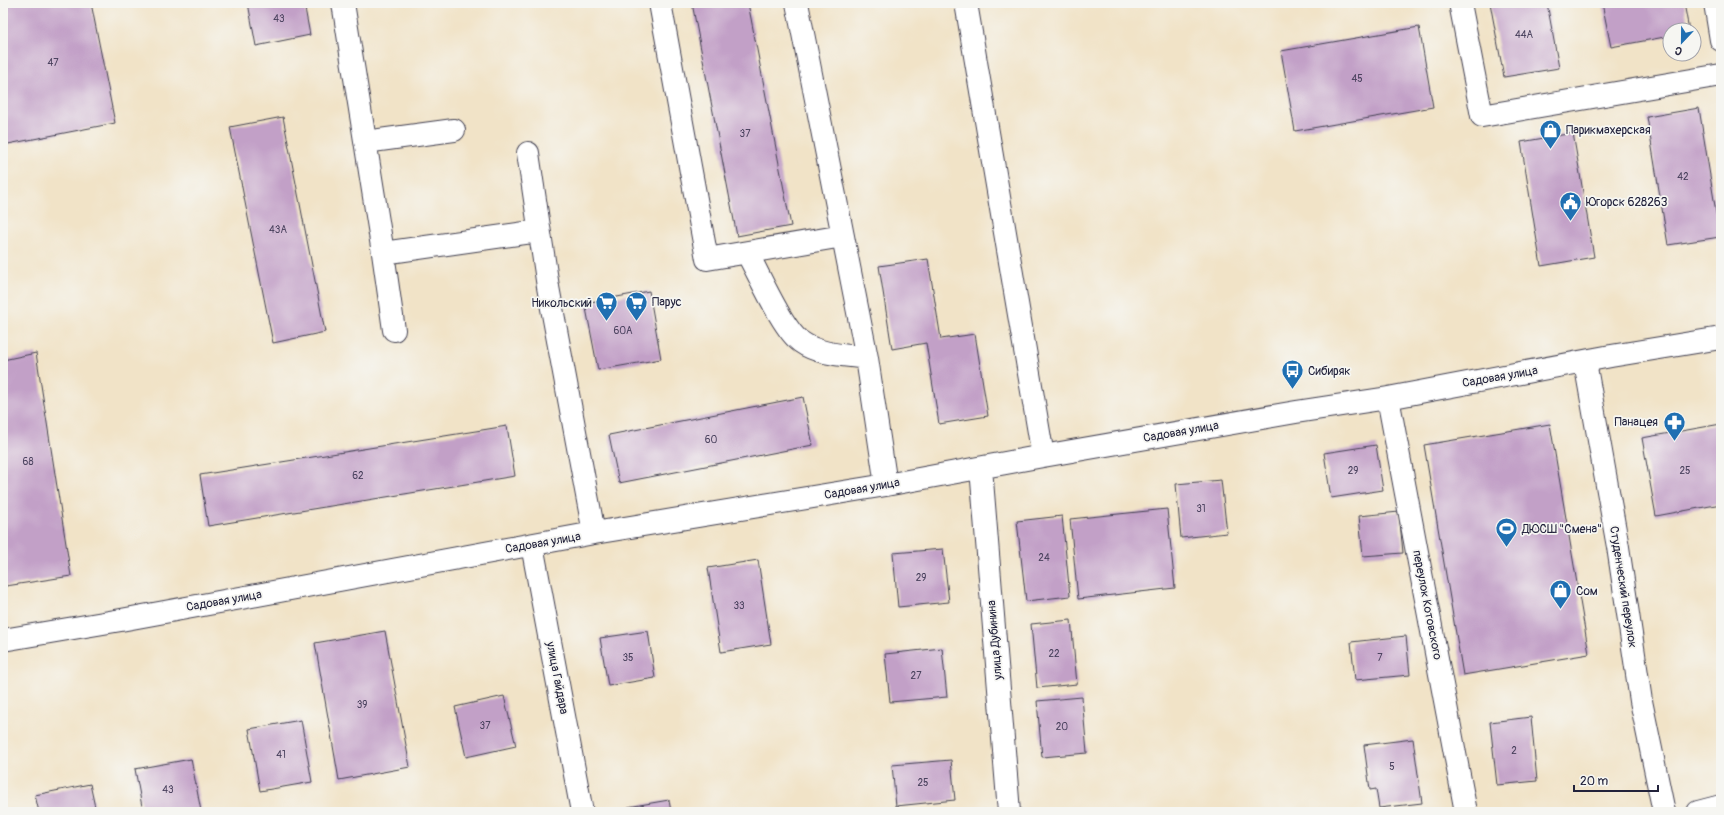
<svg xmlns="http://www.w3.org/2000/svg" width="1724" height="815" font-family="Pangolin,sans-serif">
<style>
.building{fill:#c2a0c7}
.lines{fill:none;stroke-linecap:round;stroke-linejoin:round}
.minor-casing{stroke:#413f50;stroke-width:24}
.minor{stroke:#fff;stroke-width:22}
.labels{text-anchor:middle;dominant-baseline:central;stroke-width:3.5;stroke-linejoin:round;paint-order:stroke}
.number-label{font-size:10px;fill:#4a425e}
.poi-label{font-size:12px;fill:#22223b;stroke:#f6f6f2;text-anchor:start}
.street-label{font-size:12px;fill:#22223b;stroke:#f6f6f2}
</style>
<rect width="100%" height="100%" fill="#f6f6f2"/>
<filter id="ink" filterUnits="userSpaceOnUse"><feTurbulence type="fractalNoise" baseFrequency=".025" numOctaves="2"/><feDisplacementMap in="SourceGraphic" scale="8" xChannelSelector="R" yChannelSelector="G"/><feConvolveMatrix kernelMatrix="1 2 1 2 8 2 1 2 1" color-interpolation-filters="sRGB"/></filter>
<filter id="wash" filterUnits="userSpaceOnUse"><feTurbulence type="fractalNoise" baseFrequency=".012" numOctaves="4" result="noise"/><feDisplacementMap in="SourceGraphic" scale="16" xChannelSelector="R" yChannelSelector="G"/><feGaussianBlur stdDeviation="0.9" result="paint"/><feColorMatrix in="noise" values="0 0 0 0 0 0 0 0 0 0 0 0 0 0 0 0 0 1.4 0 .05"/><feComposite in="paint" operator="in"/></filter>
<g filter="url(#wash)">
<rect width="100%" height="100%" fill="#f1e3c7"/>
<g id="blocks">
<path class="building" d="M3 3H91L115 123 3 145Z
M248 3H304L310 35 256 46Z
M692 3H748L791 226 737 236Z
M1490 3H1547L1559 68 1504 77Z
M1602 3H1684L1689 30H1670V36L1611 47Z
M1419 27 1433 107 1295 131 1281 51Z
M1699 108 1720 237 1668 245 1647 117Z
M283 117 325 332 273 343 230 127Z
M1573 133 1594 257 1541 266 1521 142Z
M928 259 941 339 975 334 988 416 939 424 926 343 892 349 879 266Z
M649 291 661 359 598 370 585 303Z
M36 353 71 576 6 586 3 565V360Z
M803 397 813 445 619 483 609 435Z
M1550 424 1589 654 1463 675 1424 445Z
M1721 424V504L1656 516 1642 438Z
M507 426 515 476 208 526 200 475Z
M1376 445 1383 490 1331 498 1324 453Z
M1221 480 1227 533 1181 538 1176 484Z
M1167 509 1175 588 1078 599 1070 519Z
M1399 512 1403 553 1363 556 1359 516Z
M1062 516 1070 596 1026 601 1017 521Z
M943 549 949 602 898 607 893 553Z
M758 560 771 644 721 652 708 568Z
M1071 620 1077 684 1037 688 1031 624Z
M385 631 410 767 339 780 315 643Z
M648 631 655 678 608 686 600 638Z
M1406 636 1410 675 1355 680 1351 642Z
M942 648 947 697 890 702 885 654Z
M504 696 516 746 466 757 455 707Z
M1082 697 1087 753 1042 757 1037 701Z
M1531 717 1537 781 1497 785 1490 722Z
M301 720 312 782 260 791 249 729Z
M1413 739 1422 803 1379 808 1376 789 1370 790 1364 745Z
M191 759 201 811 143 812 135 769Z
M951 760 955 800 896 806 892 765Z
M90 784 96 812H39L35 795Z
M669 800 671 812H629L628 807Z"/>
</g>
</g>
<g filter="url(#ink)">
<use href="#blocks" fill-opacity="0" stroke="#413f50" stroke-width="1"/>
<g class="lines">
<defs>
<path id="minor" d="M343 3 383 253 394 330
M660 3 707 259 843 236
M797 3 867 358 886 485
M966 3 1043 456
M1460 3 1482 116 1721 75
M1715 3 1721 40
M365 142 454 130
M528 153 548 287 594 533
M383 253 539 231
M747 253C759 274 783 330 801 342 819 355 846 355 867 358
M1585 362 1618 547 1641 701 1664 812
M1388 398 1466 812
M981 468 1009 812
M532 545 582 812
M3 640 121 620 594 533 886 485 1043 456 1296 412 1388 398 1611 356 1721 338
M1698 812 1721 806"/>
</defs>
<use href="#minor" class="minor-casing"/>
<use href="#minor" class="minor"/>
</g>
</g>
<defs>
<symbol id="shop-pin" viewBox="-11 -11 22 30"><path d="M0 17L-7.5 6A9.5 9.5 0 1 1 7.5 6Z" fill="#1f6fb2" stroke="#f6f6f2"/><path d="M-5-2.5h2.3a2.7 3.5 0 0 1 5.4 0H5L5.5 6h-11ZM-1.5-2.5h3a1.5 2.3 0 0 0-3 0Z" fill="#fff"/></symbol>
<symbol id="civic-pin" viewBox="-11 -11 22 30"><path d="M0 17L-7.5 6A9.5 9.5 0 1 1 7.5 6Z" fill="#1f6fb2" stroke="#f6f6f2"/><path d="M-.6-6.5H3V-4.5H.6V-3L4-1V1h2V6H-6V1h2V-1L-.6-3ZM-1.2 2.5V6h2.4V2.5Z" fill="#fff"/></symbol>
<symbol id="supermarket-pin" viewBox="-11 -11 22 30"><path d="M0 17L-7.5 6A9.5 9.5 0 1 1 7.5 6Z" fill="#1f6fb2" stroke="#f6f6f2"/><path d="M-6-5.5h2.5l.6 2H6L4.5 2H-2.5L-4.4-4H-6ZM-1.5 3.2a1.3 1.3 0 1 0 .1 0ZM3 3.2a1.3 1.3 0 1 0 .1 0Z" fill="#fff"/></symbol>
<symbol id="bus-pin" viewBox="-11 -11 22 30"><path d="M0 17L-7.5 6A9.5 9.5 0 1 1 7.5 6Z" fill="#1f6fb2" stroke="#f6f6f2"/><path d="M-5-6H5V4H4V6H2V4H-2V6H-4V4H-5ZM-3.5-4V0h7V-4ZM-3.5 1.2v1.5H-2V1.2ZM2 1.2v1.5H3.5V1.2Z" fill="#fff"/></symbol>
<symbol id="pharmacy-pin" viewBox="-11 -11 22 30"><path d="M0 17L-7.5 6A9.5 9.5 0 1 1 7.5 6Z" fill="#1f6fb2" stroke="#f6f6f2"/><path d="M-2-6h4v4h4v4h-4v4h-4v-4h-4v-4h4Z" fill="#fff"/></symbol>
<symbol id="stadium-pin" viewBox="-11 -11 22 30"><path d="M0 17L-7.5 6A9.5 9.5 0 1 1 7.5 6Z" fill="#1f6fb2" stroke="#f6f6f2"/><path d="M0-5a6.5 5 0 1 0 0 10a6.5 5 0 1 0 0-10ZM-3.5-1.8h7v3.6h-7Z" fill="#fff"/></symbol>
</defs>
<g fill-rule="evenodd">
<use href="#shop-pin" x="1538" y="118" width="25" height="34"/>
<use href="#civic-pin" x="1558" y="190" width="25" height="34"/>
<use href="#supermarket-pin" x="624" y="290" width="25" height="34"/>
<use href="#supermarket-pin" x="594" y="290" width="25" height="34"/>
<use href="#bus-pin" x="1280" y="358" width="25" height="34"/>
<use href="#pharmacy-pin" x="1662" y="410" width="25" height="34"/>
<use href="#stadium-pin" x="1494" y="516" width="25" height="34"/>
<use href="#shop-pin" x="1548" y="578" width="25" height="34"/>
</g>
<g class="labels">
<g class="number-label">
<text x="279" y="19">43</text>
<text x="1524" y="35">44А</text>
<text x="53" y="63">47</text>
<text x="1357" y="79">45</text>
<text x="745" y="134">37</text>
<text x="1683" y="177">42</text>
<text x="278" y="230">43А</text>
<text x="623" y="331">60А</text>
<text x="711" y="440">60</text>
<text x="28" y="462">68</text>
<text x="1353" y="471">29</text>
<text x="1685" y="471">25</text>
<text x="358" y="476">62</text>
<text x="1201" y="509">31</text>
<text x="1044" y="558">24</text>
<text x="921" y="578">29</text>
<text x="739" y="606">33</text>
<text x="1054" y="654">22</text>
<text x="628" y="658">35</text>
<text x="1380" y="658">7</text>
<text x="916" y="676">27</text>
<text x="362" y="705">39</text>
<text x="485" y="726">37</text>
<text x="1062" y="727">20</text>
<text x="1514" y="751">2</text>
<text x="281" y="755">41</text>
<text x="1392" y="767">5</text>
<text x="923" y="783">25</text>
<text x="168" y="790">43</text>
</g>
<g class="poi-label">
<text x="1566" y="130">Парикмахерская</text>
<text x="1586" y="202">Югорск 628263</text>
<text x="652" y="302">Парус</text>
<text x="592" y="303" text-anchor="end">Никольский</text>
<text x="1308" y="371">Сибиряк</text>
<text x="1658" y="422" text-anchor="end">Панацея</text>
<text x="1522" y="529">ДЮСШ "Смена"</text>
<text x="1576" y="591">Сом</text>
</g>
<g class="street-label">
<text transform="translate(1500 377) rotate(-10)">Садовая улица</text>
<text transform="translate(1181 432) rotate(-10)">Садовая улица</text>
<text transform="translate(862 489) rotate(-10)">Садовая улица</text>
<text transform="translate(543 543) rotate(-10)">Садовая улица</text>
<text transform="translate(1623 587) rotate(81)">Студенческий переулок</text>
<text transform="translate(224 601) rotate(-10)">Садовая улица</text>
<text transform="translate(1427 605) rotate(79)">переулок Котовского</text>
<text transform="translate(995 640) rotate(-95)">улица Дубинина</text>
<text transform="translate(557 678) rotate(79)">улица Гайдара</text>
</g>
</g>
<rect width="1724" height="815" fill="none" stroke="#f6f6f2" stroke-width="16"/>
<g transform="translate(1682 42) rotate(202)"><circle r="19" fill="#f6f6f2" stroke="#a1a1a9"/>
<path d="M0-3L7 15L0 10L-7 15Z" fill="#1f6fb2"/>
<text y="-6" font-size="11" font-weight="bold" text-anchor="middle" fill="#22223b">С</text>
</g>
<path d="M1574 785v6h84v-6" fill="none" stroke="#22223b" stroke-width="2"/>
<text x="1580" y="785" font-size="12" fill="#22223b" stroke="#f6f6f2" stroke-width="3" paint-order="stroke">20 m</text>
</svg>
